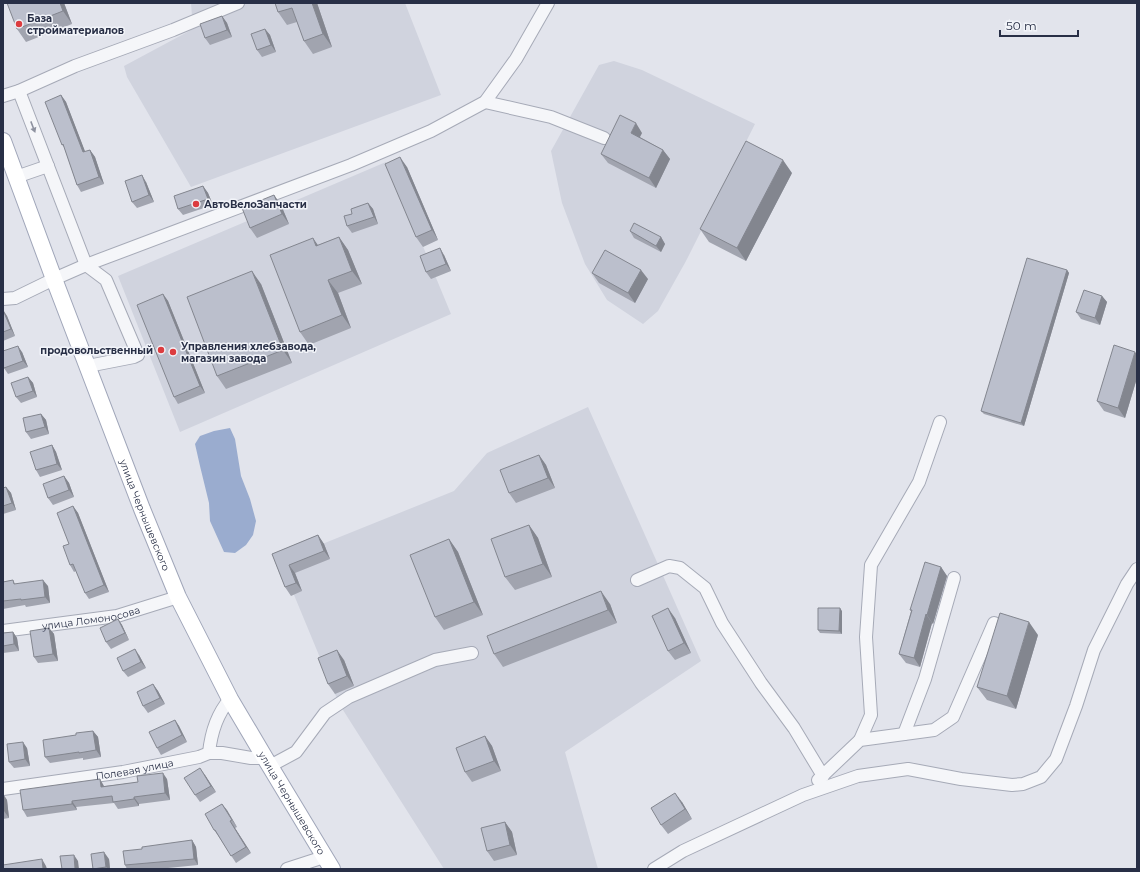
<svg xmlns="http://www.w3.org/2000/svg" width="1140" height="872" font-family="Montserrat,sans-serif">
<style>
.built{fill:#d0d3de}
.water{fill:#9aaccf}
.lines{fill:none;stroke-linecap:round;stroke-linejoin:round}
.minor-casing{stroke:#a6aab7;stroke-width:14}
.major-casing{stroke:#a0a6b9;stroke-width:18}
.minor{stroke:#f5f6f9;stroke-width:12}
.major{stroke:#fff;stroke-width:16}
.wall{fill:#a1a4af}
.shaded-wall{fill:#83868f}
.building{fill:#bbbfcc;stroke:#83868f}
.oneway{fill:#8e92a0}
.poi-dot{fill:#dc3c3f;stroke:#f2f4f9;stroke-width:1.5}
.labels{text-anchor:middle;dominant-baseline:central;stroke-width:3;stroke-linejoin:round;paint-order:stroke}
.poi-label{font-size:10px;font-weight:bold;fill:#282f46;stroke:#f2f4f9;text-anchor:start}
.street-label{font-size:10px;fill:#282f46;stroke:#f2f4f9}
</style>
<rect width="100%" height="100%" fill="#e2e4ec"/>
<path class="built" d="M191 3H405L441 95 191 187 127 77 124 66 193 29Z
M614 61 642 70 755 124 686 261 658 311 643 324 607 300 585 264 562 203 551 151 599 65Z
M386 162 393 174 451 314 180 432 118 276Z
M588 407 701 661 565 752 598 869H444L343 710 335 694 280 561 454 491 487 453Z"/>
<path class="water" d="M230 428 235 439 241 476 250 499 256 521 253 535 246 545 235 553 224 552 210 521 209 503 200 466 195 444 200 436 214 431Z"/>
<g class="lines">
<defs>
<g id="minor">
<path d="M19 91 86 265 106 280 138 355 134 357 88 366"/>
<path d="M3 96 19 91 75 66 173 30 238 3"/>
<path d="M485 102 551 117 604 138"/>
<path d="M16 177 48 166"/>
<path d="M3 299 15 298 54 279 86 265 351 165 431 131 485 102 516 59 548 3"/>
<path d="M637 580 669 566 680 568 705 588 722 623 761 683 794 728 823 776"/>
<path id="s1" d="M3 631 117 616 178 597"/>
<path d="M904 734 925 679 954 578"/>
<path d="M860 740 871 715 866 637 871 565 919 482 940 422"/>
<path d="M209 753C211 733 217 714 230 699"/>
<path d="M270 766 296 752 325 713 349 697 435 660 472 653"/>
<path d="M818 780 860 740 934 730 953 717 994 623"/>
<path id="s2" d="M3 789 123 772 199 757 209 753H222L251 758H265"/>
<path d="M287 869 324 857"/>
<path d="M654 869 683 851 803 795 858 776 908 769 961 779 1012 785 1023 784 1041 777 1056 759 1076 706 1094 650 1127 584 1137 569"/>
</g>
<g id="major">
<path id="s3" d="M3 141 54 279 142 509 178 597 230 699 265 758 332 869"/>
</g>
</defs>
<use href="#minor" class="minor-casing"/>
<use href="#major" class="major-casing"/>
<use href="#minor" class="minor"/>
<use href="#major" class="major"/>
</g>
<path class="wall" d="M64 3 72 24 26 42 17 29Z
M275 3H317L332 47 313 54 304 41 297 22 287 25 278 12Z
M222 16 227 23 232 37 210 45 205 38Z
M265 29 270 35 276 52 262 57 257 50Z
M61 95 66 102 85 152 90 150 95 157 104 184 81 192 77 185 64 147 62 145Z
M642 133 640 137 663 150 670 159 656 188 608 163 601 154Z
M407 167 438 240 423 247 416 237Z
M792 173 746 261 709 242 700 229Z
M146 182 154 202 137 208 132 202Z
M203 186 208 193 213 205 183 215 178 209Z
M274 195 281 205 289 224 257 238 250 228Z
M368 203 373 209 378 224 352 233 347 226 352 214Z
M630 231 661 237 665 244 661 252 634 238Z
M339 237 348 250 362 284 338 293 351 328 309 345 300 332 318 245Z
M444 255 451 271 431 279 426 272Z
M1067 270 1069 273 1024 426 984 414 981 411Z
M592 273 648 279 635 303 599 283Z
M261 284 292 363 226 389 217 376Z
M163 294 168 301 205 393 178 404 174 397Z
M1102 296 1107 302 1100 325 1081 319 1076 312Z
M3 310 7 316 15 336 3 341Z
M22 352 28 367 8 374 4 368Z
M1137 355V378L1125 418 1104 411 1097 401Z
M28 377 33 383 37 397 21 403 16 397Z
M41 414 46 420 49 434 31 439 26 432Z
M52 445 56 452 62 470 40 477 36 470Z
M539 455 546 465 555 488 516 503 509 493Z
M64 476 69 483 74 497 53 505 48 498Z
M6 487 11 493 16 510 3 514V488Z
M73 506 78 513 109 592 89 599 85 593 76 571 74 572 70 565 69 544Z
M529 525 538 538 552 577 515 590 505 577Z
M318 535 324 544 330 559 295 573 302 591 291 596 285 587 272 554Z
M449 539 458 552 483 615 444 630 435 617Z
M941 567 947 576 933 624 932 623 920 667 906 663 899 654 911 611 910 610Z
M13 580 15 584 48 586 50 603 26 607 25 605 3 609V582Z
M610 604 617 623 503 667 494 654Z
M842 611V634L820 633 818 630Z
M675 618 691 653 675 660 668 651Z
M118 619 122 625 129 640 111 649 106 642Z
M49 628 54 634 58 661 38 663 34 657Z
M13 632 17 638 19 651 3 653V633Z
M1038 635 1016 709 987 700 977 687Z
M139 655 146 668 128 677 123 671Z
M344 660 354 686 335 694 328 684Z
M153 684 158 691 165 704 148 713 143 706Z
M175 720 179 726 187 742 161 755 157 748Z
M93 731 98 737 101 757 83 760V758L50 763 45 757 76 735Z
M485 736 492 746 501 771 472 782 465 772Z
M27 748 30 766 14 768 9 762Z
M205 775 216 792 200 802 195 795Z
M167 779 170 800 139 804V806L118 809 114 803 76 807 77 810 27 817 23 810 104 786H105Z
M3 794 7 800 9 818 3 819Z
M682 802 692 819 668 834 661 825Z
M222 804 237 827 235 828 251 853 236 863 219 837 214 830Z
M505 822 512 832 517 855 494 861 487 851Z
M192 840 196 847 198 865 158 869H127L125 865 142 849Z
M109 859 110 869H93Z"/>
<path class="shaded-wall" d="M60 3H64L72 24 63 11Z
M312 3H317L332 47 323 34Z
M222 16 227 23 232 37 227 30Z
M265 29 270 35 276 52 271 45Z
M61 95 66 102 88 159 83 152Z
M636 123 642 133 637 142 631 133Z
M90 150 95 157 104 184 99 177Z
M663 150 670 159 656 188 649 178Z
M400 157 407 167 438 240 432 230Z
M783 160 792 173 746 261 737 248Z
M142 175 146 182 154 202 149 195Z
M203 186 208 193 213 205 208 199Z
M274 195 281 205 289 224 282 214Z
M368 203 373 209 378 224 374 217Z
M339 237 348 250 362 284 352 271Z
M661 237 665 244 661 252 656 246Z
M313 238 322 251 316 246Z
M440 248 444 255 451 271 446 264Z
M641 270 648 279 635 303 628 293Z
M1067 270 1069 273 1024 426 1021 423Z
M252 271 261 284 292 363 283 350Z
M328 280 338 293 351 328 342 315Z
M163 294 168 301 205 393 200 386Z
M1102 296 1107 302 1100 325 1095 318Z
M3 310 7 316 15 336 11 329Z
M18 346 22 352 28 367 23 361Z
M1135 352 1137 355V378L1125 418 1118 408Z
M28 377 33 383 37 397 33 391Z
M41 414 46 420 49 434 45 427Z
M52 445 56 452 62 470 57 464Z
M539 455 546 465 555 488 548 478Z
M64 476 69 483 74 497 69 490Z
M6 487 11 493 16 510 12 503Z
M73 506 78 513 109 592 104 585Z
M529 525 538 538 552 577 543 564Z
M318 535 324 544 330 559 324 551Z
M449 539 458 552 483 615 474 602Z
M289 565 295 573 302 591 296 583Z
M941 567 947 576 933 624 927 615Z
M43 580 48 586 50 603 45 597Z
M601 591 610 604 617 623 608 610Z
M668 608 675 618 691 653 684 643Z
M840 608 842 611V634L839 631Z
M926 614 932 623 920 667 914 658Z
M118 619 122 625 129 640 125 633Z
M1029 622 1038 635 1016 709 1007 696Z
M49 628 54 634 58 661 53 654Z
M13 632 17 638 19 651 14 644Z
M135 649 139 655 146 668 141 662Z
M337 650 344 660 354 686 347 676Z
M153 684 158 691 165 704 160 698Z
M175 720 179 726 187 742 182 735Z
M93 731 98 737 101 757 96 750Z
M485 736 492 746 501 771 494 761Z
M23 742 27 748 30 766 25 759Z
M200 768 205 775 216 792 211 786Z
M163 773 167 779 170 800 165 793Z
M100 779 104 786 105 793 101 787Z
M675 793 682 802 692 819 685 809Z
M3 794 7 800 9 818 4 811Z
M134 797 139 804V806L134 799Z
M72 801 76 807 77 810 72 804Z
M222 804 227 810 237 827 232 820Z
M230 821 235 828 251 853 246 847Z
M505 822 512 832 517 855 510 845Z
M192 840 196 847 198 865 194 859Z
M104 852 109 859 110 869H108L106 867Z
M74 855 78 861 79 869H75Z
M42 859 46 866 47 869H43Z"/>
<path class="building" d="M7 3H60L63 11 17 29Z
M275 3H312L323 34 304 41 292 8 278 12Z
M222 16 227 30 205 38 200 24Z
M265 29 271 45 257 50 251 34Z
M61 95 83 152 90 150 99 177 77 185 63 144 62 145 45 102Z
M620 115 636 123 631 133 663 150 649 178 601 154Z
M746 141 783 160 737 248 700 229Z
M400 157 432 230 416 237 385 164Z
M142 175 149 195 132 202 125 181Z
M203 186 208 199 178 209 174 196Z
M274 195 282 214 250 228 242 208Z
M368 203 374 217 347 226 344 216 352 214 351 209Z
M634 223 661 237 656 246 630 231Z
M339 237 352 271 328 280 342 315 300 332 270 255 313 238 316 246Z
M440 248 446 264 426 272 420 256Z
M605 250 641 270 628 293 592 273Z
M1027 258 1067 270 1021 423 981 411Z
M252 271 283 350 217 376 187 297Z
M1084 290 1102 296 1095 318 1076 312Z
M163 294 200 386 174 397 137 305Z
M3 310 11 329 3 332Z
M1114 345 1135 352 1118 408 1097 401Z
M18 346 23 361 4 368 3 365V351Z
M28 377 33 391 16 397 11 383Z
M41 414 45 427 26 432 23 418Z
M52 445 57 464 36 470 30 452Z
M539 455 548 478 509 493 500 470Z
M64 476 69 490 48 498 43 484Z
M6 487 12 503 3 506V488Z
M73 506 104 585 85 593 73 564 70 565 63 546 69 544 57 513Z
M529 525 543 564 505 577 491 539Z
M318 535 324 551 289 565 296 583 285 587 272 554Z
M449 539 474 602 435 617 410 555Z
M925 562 941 567 927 615 926 614 914 658 899 654 912 610H910Z
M13 580 14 584 43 580 45 597 21 600V599L3 601V582Z
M601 591 608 610 494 654 487 636Z
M668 608 684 643 668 651 652 616Z
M818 608H840L839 631 818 630Z
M1000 613 1029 622 1007 696 977 687Z
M118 619 125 633 106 642 100 628Z
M49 628 53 654 34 657 30 631Z
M13 632 14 644 3 646V633Z
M135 649 141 662 123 671 117 658Z
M337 650 347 676 328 684 318 658Z
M153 684 160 698 143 706 137 692Z
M175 720 182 735 157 748 149 732Z
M93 731 96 750 79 753V752L45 757 43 740 76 735V733Z
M485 736 494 761 465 772 456 748Z
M23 742 25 759 9 762 7 744Z
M200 768 211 786 195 795 184 778Z
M163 773 165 793 134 797V799L113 802 112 796 72 801V804L23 810 20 790 100 779 101 787 138 782 137 776Z
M675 793 685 809 661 825 651 808Z
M3 801 4 811 3 812Z
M222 804 232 820 230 821 246 847 231 856 215 830H214L205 814Z
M505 822 510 845 487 851 481 828Z
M192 840 194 859 125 865 123 851 142 849V847Z
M104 852 106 867 93 869 91 854Z
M74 855 75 869H62L60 856Z
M42 859 43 869H3V865Z"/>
<defs><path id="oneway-solid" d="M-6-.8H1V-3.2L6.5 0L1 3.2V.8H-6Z"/></defs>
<use class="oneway" href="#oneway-solid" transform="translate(33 127) rotate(69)"/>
<g class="poi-dot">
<circle cx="19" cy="24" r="4"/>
<circle cx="196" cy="204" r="4"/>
<circle cx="161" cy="350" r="4"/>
<circle cx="173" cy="352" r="4"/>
</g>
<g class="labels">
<g class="poi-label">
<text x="27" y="18">База<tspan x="27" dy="12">стройматериалов</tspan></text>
<text x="204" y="204">АвтоВелоЗапчасти</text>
<text x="181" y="346">Управления хлебзавода,<tspan x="181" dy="12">магазин завода</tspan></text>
<text x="153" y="350" text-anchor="end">продовольственный</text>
</g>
<g class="street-label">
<text stroke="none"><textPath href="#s3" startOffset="400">улица Чернышевского</textPath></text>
<text stroke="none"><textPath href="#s1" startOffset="89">улица Ломоносова</textPath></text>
<text stroke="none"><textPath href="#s2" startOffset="133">Полевая улица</textPath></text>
<text stroke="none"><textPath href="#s3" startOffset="724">улица Чернышевского</textPath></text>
</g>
</g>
<rect width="1140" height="872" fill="none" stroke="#282f46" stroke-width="8"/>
<path d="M1000 30v6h78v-6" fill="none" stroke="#282f46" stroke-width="2"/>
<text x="1006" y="30" font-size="12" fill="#282f46" stroke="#f2f4f9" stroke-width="3" paint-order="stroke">50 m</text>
</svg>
